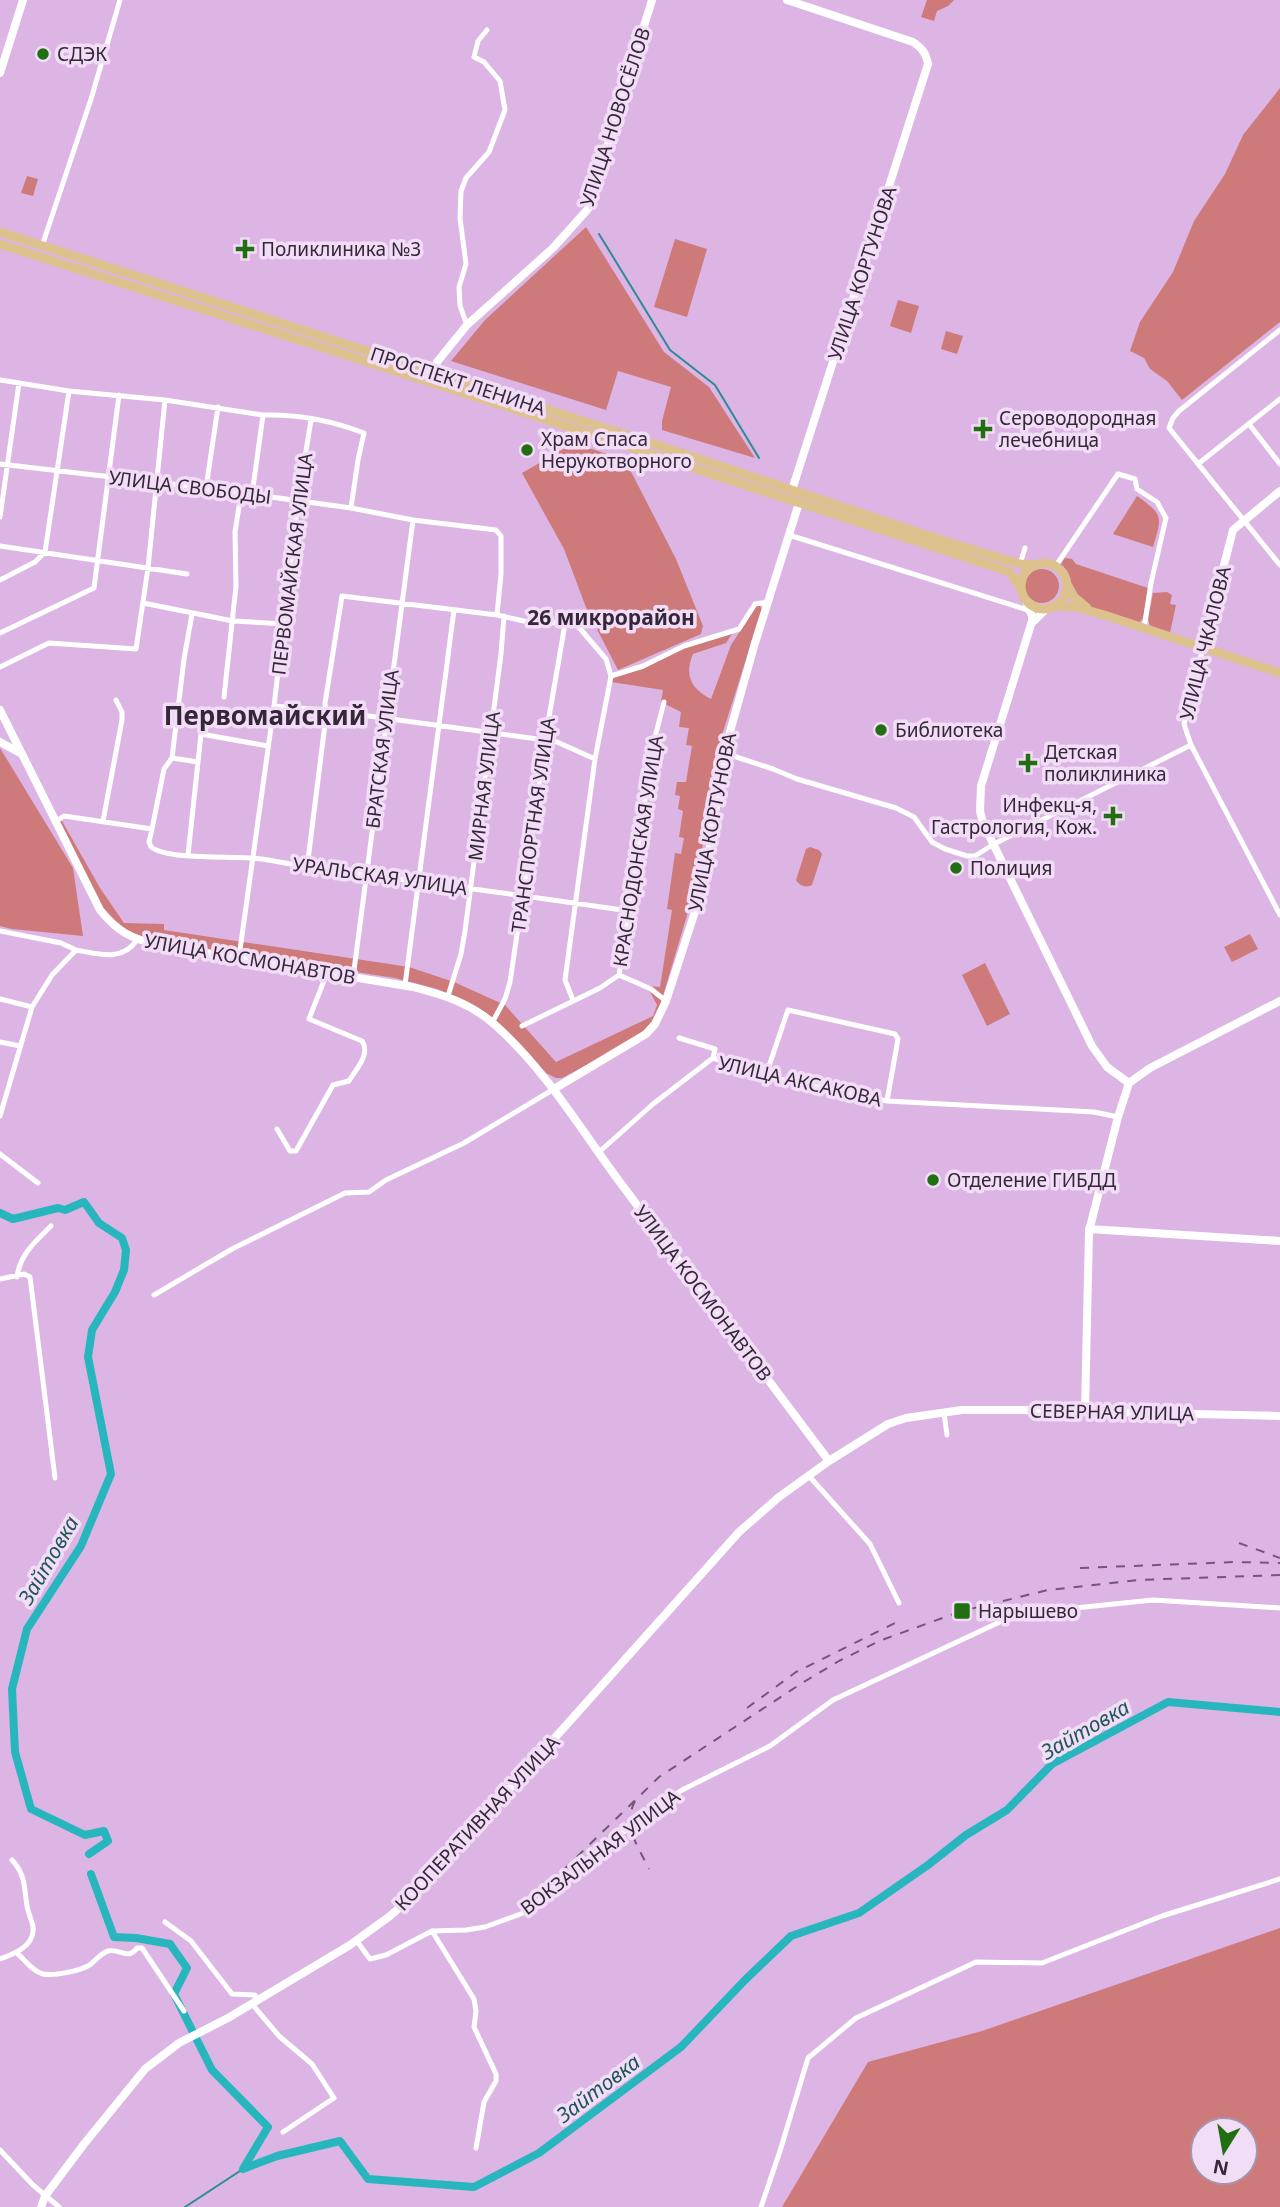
<svg xmlns="http://www.w3.org/2000/svg" width="1280" height="2207" font-family="'Noto Sans',sans-serif">
<style>
.green{fill:#cf7a7a;fill-rule:evenodd}
.lines{fill:none;stroke-linecap:round;stroke-linejoin:round}
.stream{stroke:#2c8b96;stroke-width:2}
.river{stroke:#27b6be;stroke-width:8}
.street{stroke:#fff;stroke-width:5}
.secondary{stroke:#fff;stroke-width:8}
.primary{stroke:#ddc28e;stroke-width:9}
.rail{stroke:#715875;stroke-width:2;stroke-dasharray:9 9;stroke-linecap:butt}
.poi-dot{fill:#226e12;stroke:#f2ddf6;stroke-width:2.5}
.labels{text-anchor:middle;dominant-baseline:central;stroke-width:7;stroke-linejoin:round;paint-order:stroke}
.poi-label{font-size:19px;fill:#362639;stroke:#f2ddf6;text-anchor:start}
.street-label{font-size:19px;fill:#362639;stroke:#f2ddf6}
.neighbourhood-label{font-size:21px;font-weight:bold;fill:#362639;stroke:#f2ddf6}
.water-label{font-size:21px;font-style:italic;fill:#1f565a;stroke:#f2ddf6}
.district-label{font-size:26px;font-weight:bold;fill:#362639;stroke:#f2ddf6}
</style>
<rect width="100%" height="100%" fill="#dcb5e4"/>
<path class="green" d="M927 0H954L948 6 937 11 934 21 921 17Z
M1280 88V322L1182 400 1167 381 1150 369 1144 358 1130 351 1140 322 1173 272 1194 221 1225 174 1243 135Z
M27 176 38 179 33 196 21 193Z
M586 227 664 352 709 387 755 458 662 430V421L671 387 618 371 606 410 451 361 485 320Z
M675 239 707 249 687 317 654 307Z
M898 300 919 306 911 333 890 326Z
M946 331 963 336 957 354 941 349Z
M574 443 625 460 676 559 703 626 701 634 618 670 587 610 564 549 522 473Z
M1137 496C1164 515 1162 517 1153 547L1113 534Z
M1066 558 1072 559 1076 564 1148 588 1143 618 1139 623 1087 606 1071 588 1069 576 1060 566 1064 559Z
M1025 586a17 17 0 1 1 34 0a17 17 0 1 1-34 0Z
M1167 592 1172 595 1170 604 1176 605 1170 633 1150 626 1148 619 1153 593Z
M759 605 762 609 715 757 710 785 699 875 657 1016 639 1037 562 1078H556L546 1073 523 1048 456 997 437 989 395 978 151 941 125 931 106 913 58 820 62 821 100 888 124 923 164 924V930L409 967 454 982 505 1005 556 1062 653 1016 657 1005 647 986 660 987 672 910 667 909 675 853 681 854 684 838 679 837 683 811 678 809 680 796 675 795 677 782H686L692 746 686 745 689 728 679 727 681 712 661 702 663 690 611 682 612 678 643 669 684 648 732 634 726 643 693 654C684 675 691 689 711 699L731 645 756 607Z
M0 748 73 868 83 936 12 929 0 926Z
M810 847 819 850 822 854 812 885C807 888 799 886 796 880L806 849Z
M1250 934 1258 949 1232 962 1224 947Z
M985 963 1010 1014 987 1026 962 975Z
M1280 1928V2207H782L868 2062 982 2031ZM1245 2130V2172H1203V2130Z"/>
<g class="lines">
<path class="stream" d="M599 234 670 350 715 385 759 458
M185 2207 243 2169"/>
<path class="river" d="M0 1213 13 1219 58 1208 65 1210 84 1202 99 1223 122 1238 126 1250 124 1270 115 1292 92 1330 88 1357 111 1474 81 1546 27 1629 12 1689 15 1752 31 1809 85 1835 104 1831 108 1841 89 1854
M91 1874 114 1937 136 1938 170 1944 187 1968 174 1994 212 2070 268 2127 243 2169 277 2156 340 2141 368 2179 474 2187 539 2153 681 2047 745 1980 791 1936 859 1913 928 1865 966 1835 1007 1810 1052 1764 1168 1702 1280 1712"/>
<path class="street" d="M42 246 91 99 120 0
M467 325 460 306 459 287 466 264 460 218 461 191 466 178 489 152 505 110 500 81 484 62 474 57 478 41 487 30
M1280 330 1179 411 1173 418 1169 428 1280 565
M0 380 69 391 165 400 263 415C297 414 333 421 364 433L358 460 351 508
M1249 424 1280 464
M0 464 206 488 351 508 413 520 496 530 501 536V574L497 615
M1198 464 1280 399
M206 488 218 407
M252 495 263 415
M0 517 19 383
M789 535 1031 611
M0 546 187 574
M1020 564 1025 548
M1055 567 1118 474 1135 479 1137 489 1157 502 1166 518 1151 583 1144 629
M0 580 35 562 45 552 69 391
M143 603 233 621 284 624
M192 614 184 659 172 758 198 762 201 734 268 746
M0 633 94 588 119 395
M1203 647 1184 724 1191 745 1280 915
M0 667 49 643 136 649 148 568 165 400
M224 697 236 586 235 532 241 494
M274 706 325 710 545 740 557 742 595 759
M724 753 773 769 797 779 896 808 914 817 932 842 945 849 967 856H975L994 844 1191 745
M103 821 122 720V712L116 700
M55 822 64 816 152 829 164 769 172 758
M152 829 149 842 151 847C169 860 226 856 250 858 273 859 295 866 318 869 422 881 525 896 629 911
M188 855 198 762
M307 868 326 716 325 703 342 596 497 615 524 621 576 624 606 659 611 676 643 666 684 646 739 629 755 604 768 602
M0 931 61 943 76 950
M239 957 274 706 298 501 311 420
M619 975 651 989 666 1001
M353 978 413 520
M405 985 454 610
M448 996 461 954 465 931 501 654 504 616
M0 999 32 1007
M573 1000 565 980 595 759 611 676
M492 1023 505 999 510 982 549 717 565 624
M522 1026 600 988 619 975 653 745 664 702
M679 1038 715 1049 713 1058
M0 1042 20 1046
M774 1078 768 1069 788 1010 895 1034 898 1039 887 1101
M0 1116 32 1007 52 975 76 950C99 954 122 962 137 940
M277 1129 290 1151H296L333 1085 349 1081C356 1069 371 1054 362 1041L309 1019 327 973
M598 1153 653 1104 713 1058 774 1078 887 1101 1094 1112 1118 1117
M0 1154 38 1183
M17 1277C20 1254 35 1242 51 1226
M0 1279 24 1274 30 1277 55 1478
M154 1295 232 1249 345 1193 369 1192 386 1180 464 1143 554 1089
M944 1413 947 1435
M809 1476 870 1544 899 1603
M165 1922 191 1941 232 1994 255 1995 257 2001
M432 1931 474 1999 476 2011 474 2027 496 2074V2081L484 2102 476 2148
M356 1940 370 1959 386 1955 432 1931 466 1930 485 1927 526 1912 614 1839 682 1790 770 1746 833 1700 1004 1620 1075 1608 1153 1600 1280 1608
M17 1953C25 1960 32 1971 43 1974 53 1976 82 1971 91 1964 96 1960 101 1953 108 1951 120 1948 128 1961 137 1948H142L184 2011
M0 1959C14 1954 35 1946 33 1927 32 1920 28 1913 27 1906 24 1888 26 1875 12 1860
M252 2004 279 2036 312 2064 334 2098 283 2132
M0 2150 33 2185 59 2207
M761 2207 780 2151 808 2058 856 2018 976 1962 1042 1963 1162 1916 1280 1879"/>
<path class="secondary" d="M787 0 913 42C922 48 926 53 928 64L792 490
M0 73 23 0
M432 375 437 362 467 325 553 248 588 209 652 0
M1026 601 1032 616V621L981 786 980 811 983 823 1092 1046 1107 1067 1129 1083
M1033 622 1046 609
M1203 647 1233 530 1280 491
M0 710 100 910C118 932 130 938 158 945L413 987C444 995 470 1003 494 1024 545 1069 579 1127 619 1181 689 1275 759 1368 829 1461
M0 742 22 754
M554 1089 646 1034 655 1024 666 1001 701 893 708 859 724 753 755 643 799 503
M1089 1229 1280 1241
M1085 1411 1089 1231 1118 1117 1129 1083 1150 1068 1280 1001
M41 2207 45 2196 84 2144 145 2069 179 2043 228 2018 350 1945 390 1916 416 1893 739 1532 779 1497 829 1461 888 1424 906 1418 962 1410H1020L1280 1416"/>
<path class="primary" d="M0 232 663 447 947 542 1020 564 1037 565
M0 244 517 410 1001 569 1009 572 1021 588
M1021 586a23 23 0 1 1 46 0a23 23 0 1 1-46 0Z
M1067 584 1074 597 1087 608
M1054 606 1076 607 1104 615 1280 673"/>
<path class="rail" d="M1239 1543 1280 1558
M1080 1568 1235 1562 1280 1563
M747 1708 796 1672 895 1623
M635 1801C622 1826 638 1846 649 1869
M551 1882 659 1777 802 1683 839 1661 879 1641 962 1611 1048 1590 1138 1580 1280 1575"/>
</g>
<g class="poi-dot">
<circle cx="43" cy="54" r="7"/>
<path d="M241.5 238.5h7v7h7v7h-7v7h-7v-7h-7v-7h7z"/>
<path d="M979.5 418.5h7v7h7v7h-7v7h-7v-7h-7v-7h7z"/>
<circle cx="527" cy="450" r="7"/>
<circle cx="881" cy="730" r="7"/>
<path d="M1024.5 752.5h7v7h7v7h-7v7h-7v-7h-7v-7h7z"/>
<path d="M1109.5 805.5h7v7h7v7h-7v7h-7v-7h-7v-7h7z"/>
<circle cx="956" cy="868" r="7"/>
<circle cx="933" cy="1180" r="7"/>
<rect x="953" y="1602" width="18" height="18" rx="3.5"/>
</g>
<g class="labels">
<g class="poi-label">
<text x="57" y="54">СДЭК</text>
<text x="261" y="249">Поликлиника №3</text>
<text x="999" y="418">Сероводородная<tspan x="999" dy="22">лечебница</tspan></text>
<text x="541" y="439">Храм Спаса<tspan x="541" dy="22">Нерукотворного</tspan></text>
<text x="895" y="730">Библиотека</text>
<text x="1044" y="752">Детская<tspan x="1044" dy="22">поликлиника</tspan></text>
<text x="1097" y="805" text-anchor="end">Инфекц-я,<tspan x="1097" dy="22">Гастрология, Кож.</tspan></text>
<text x="970" y="868">Полиция</text>
<text x="947" y="1180">Отделение ГИБДД</text>
<text x="978" y="1611">Нарышево</text>
</g>
<g class="street-label">
<text transform="translate(615 117) rotate(-72)">УЛИЦА НОВОСЁЛОВ</text>
<text transform="translate(862 273) rotate(-72)">УЛИЦА КОРТУНОВА</text>
<text transform="translate(458 381) rotate(18)">ПРОСПЕКТ ЛЕНИНА</text>
<text transform="translate(190 487) rotate(7)">УЛИЦА СВОБОДЫ</text>
<text transform="translate(292 564) rotate(-83)">ПЕРВОМАЙСКАЯ УЛИЦА</text>
<text transform="translate(1205 643) rotate(-76)">УЛИЦА ЧКАЛОВА</text>
<text transform="translate(382 749) rotate(-83)">БРАТСКАЯ УЛИЦА</text>
<text transform="translate(484 786) rotate(-83)">МИРНАЯ УЛИЦА</text>
<text transform="translate(712 822) rotate(-79)">УЛИЦА КОРТУНОВА</text>
<text transform="translate(533 825) rotate(-82)">ТРАНСПОРТНАЯ УЛИЦА</text>
<text transform="translate(638 851) rotate(-81)">КРАСНОДОНСКАЯ УЛИЦА</text>
<text transform="translate(380 876) rotate(8)">УРАЛЬСКАЯ УЛИЦА</text>
<text transform="translate(250 959) rotate(10)">УЛИЦА КОСМОНАВТОВ</text>
<text transform="translate(800 1081) rotate(13)">УЛИЦА АКСАКОВА</text>
<text transform="translate(703 1293) rotate(53)">УЛИЦА КОСМОНАВТОВ</text>
<text transform="translate(1112 1412) rotate(1)">СЕВЕРНАЯ УЛИЦА</text>
<text transform="translate(477 1823) rotate(-47)">КООПЕРАТИВНАЯ УЛИЦА</text>
<text transform="translate(600 1852) rotate(-37)">ВОКЗАЛЬНАЯ УЛИЦА</text>
</g>
<g class="neighbourhood-label">
<text x="611" y="617">26 микрорайон</text>
</g>
<g class="water-label">
<text transform="translate(48 1560) rotate(-60)">Зайтовка</text>
<text transform="translate(1085 1729) rotate(-30)">Зайтовка</text>
<text transform="translate(598 2088) rotate(-37)">Зайтовка</text>
</g>
<g class="district-label">
<text x="265" y="715">Первомайский</text>
</g>
</g>
<g transform="translate(1224 2151) rotate(191)"><circle r="33" fill="#f2ddf6" stroke="#a794aa" stroke-width="2"/>
<path d="M0-5L12 26L0 18L-12 26Z" fill="#226e12"/>
<text y="-10" font-size="19" font-weight="bold" text-anchor="middle" fill="#362639">N</text>
</g>
</svg>
